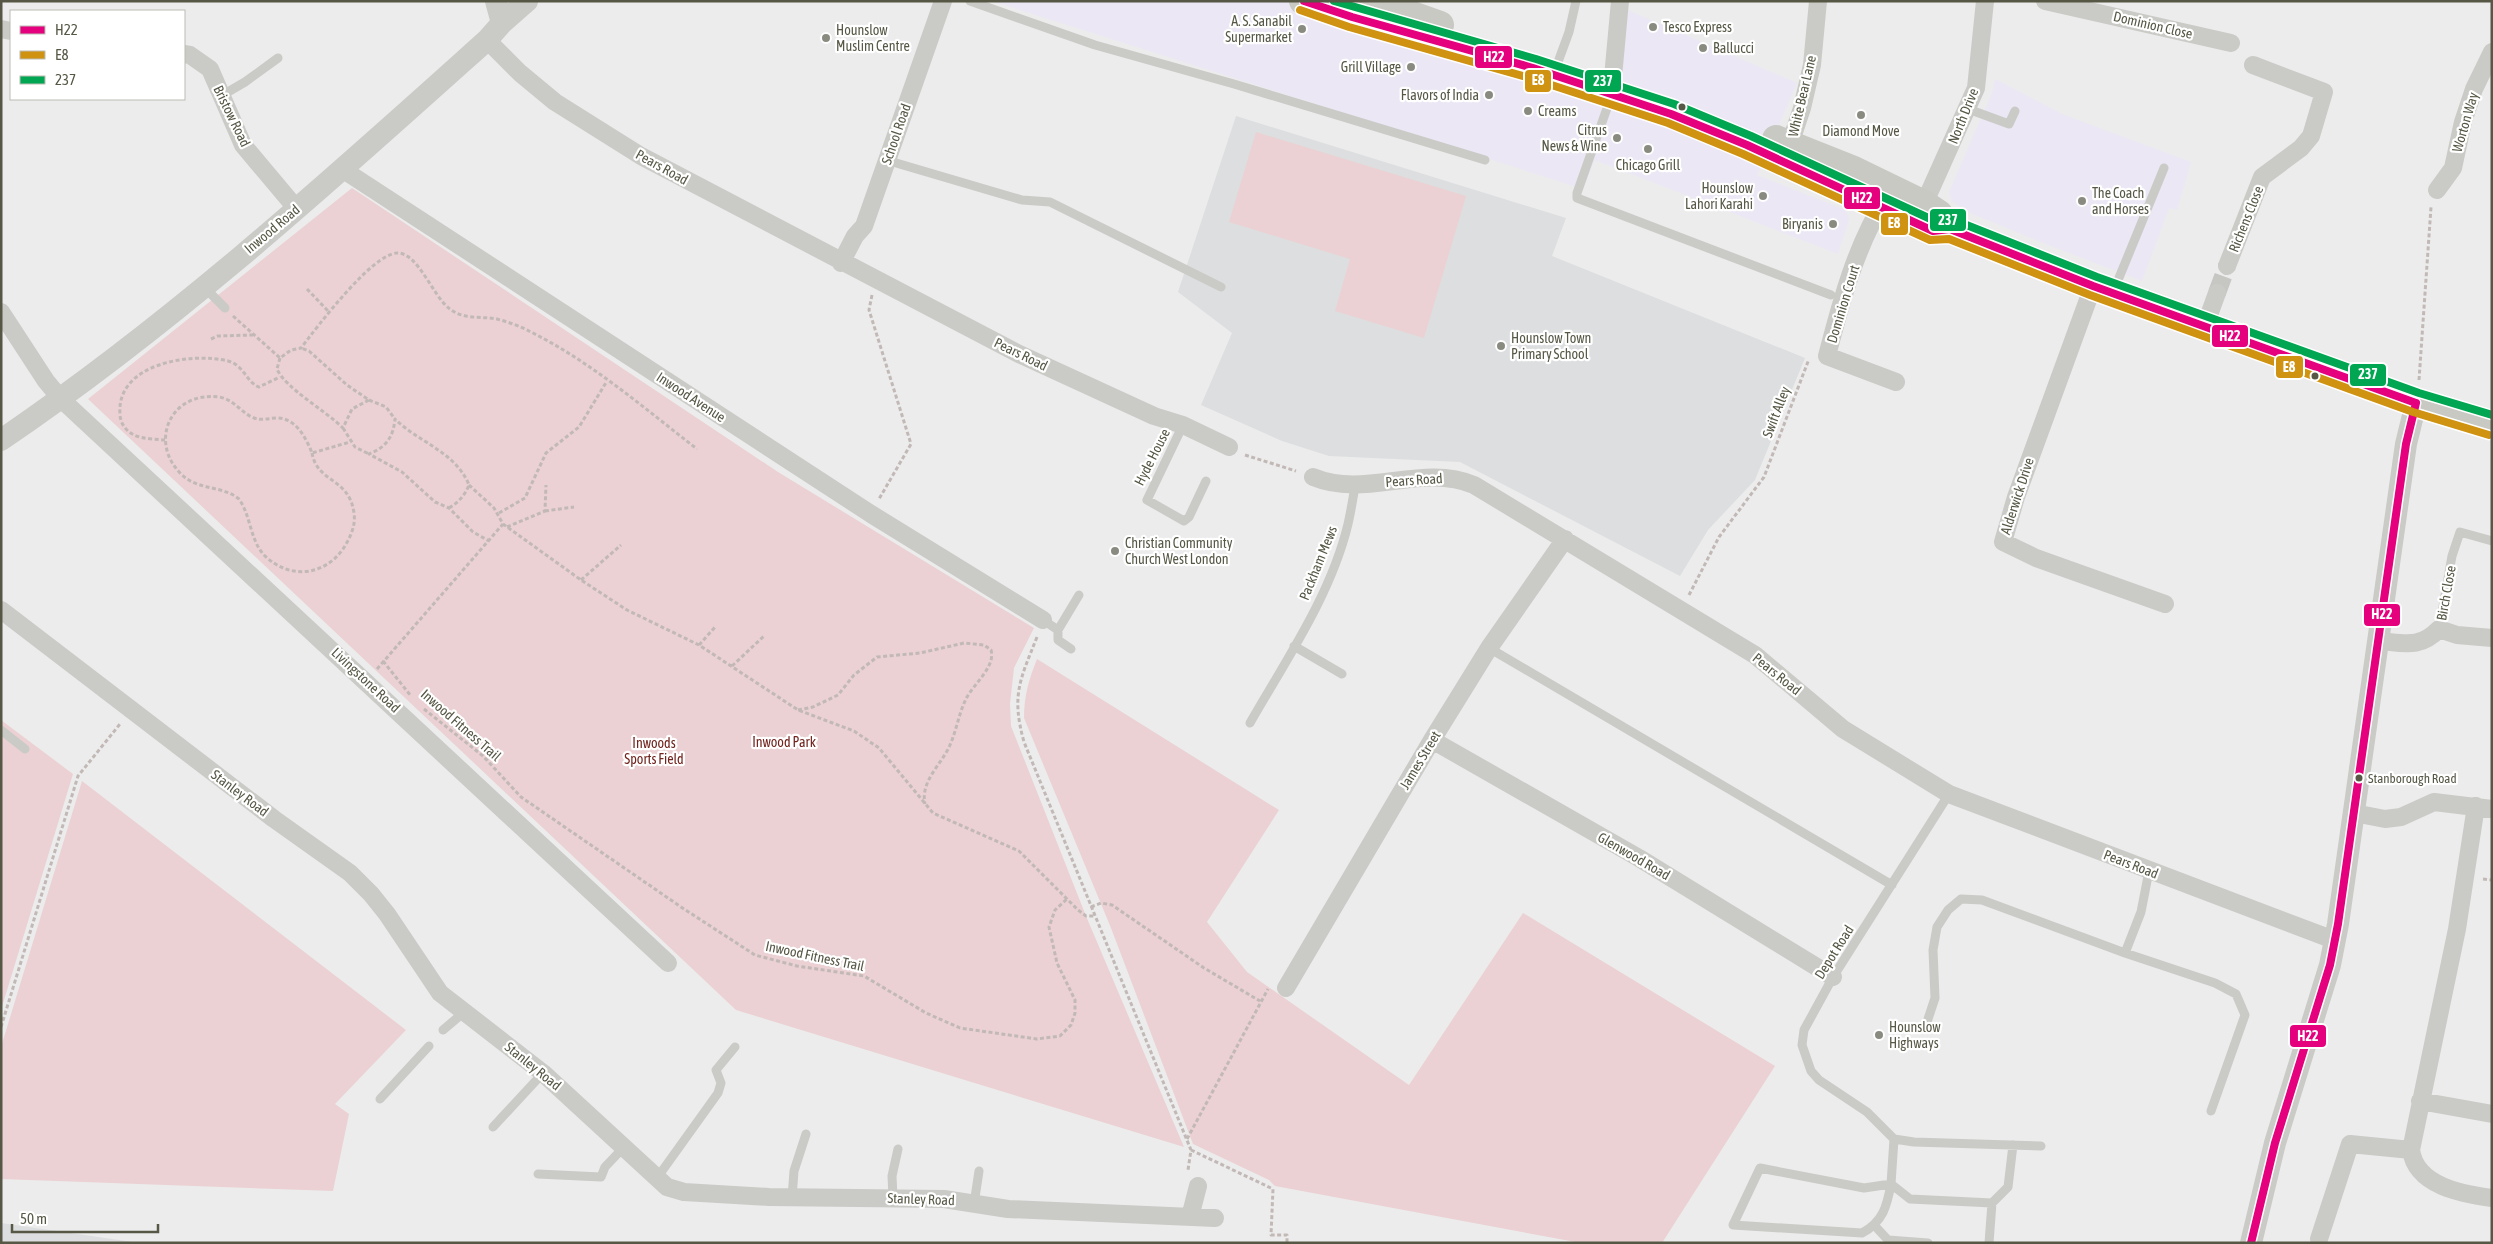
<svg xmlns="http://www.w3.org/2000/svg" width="2493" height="1244" font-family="'Asap Condensed',sans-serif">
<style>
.commercial{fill:#ebe7f4}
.education{fill:#dddedf}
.green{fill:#ebd1d3}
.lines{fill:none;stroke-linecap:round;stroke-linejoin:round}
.minor-tunnel{stroke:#c6c7c3;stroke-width:18;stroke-dasharray:18 9;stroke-linecap:butt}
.path{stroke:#c2b9b6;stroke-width:3;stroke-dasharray:4 2.5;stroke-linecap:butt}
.service{stroke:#cacbc6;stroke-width:9}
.minor{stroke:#cacbc6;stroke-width:18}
.tertiary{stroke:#cacbc6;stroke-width:22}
.primary{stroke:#c8c9c2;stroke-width:28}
.bus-1-casing{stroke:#fff;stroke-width:11}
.bus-2-casing{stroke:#fff;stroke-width:11}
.bus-3-casing{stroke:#fff;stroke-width:11}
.bus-1{stroke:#e5007d;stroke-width:8}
.bus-2{stroke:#cf9211;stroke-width:8}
.bus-3{stroke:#00a651;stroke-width:8}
.poi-dot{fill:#8a8b80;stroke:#fff;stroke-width:2}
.bus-dot{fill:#565745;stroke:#fff;stroke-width:2}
.labels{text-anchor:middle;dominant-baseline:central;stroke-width:4.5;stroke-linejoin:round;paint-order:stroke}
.bus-label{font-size:13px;fill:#565745;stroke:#fff;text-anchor:start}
.poi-label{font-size:14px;fill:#565745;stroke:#fff;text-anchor:start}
.street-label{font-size:14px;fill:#565745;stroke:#fff}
.park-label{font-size:14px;fill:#71231d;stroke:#fff}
.line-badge{stroke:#fff;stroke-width:2}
.badge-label{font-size:14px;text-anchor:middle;font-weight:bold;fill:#fff}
</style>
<rect width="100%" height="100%" fill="#ececed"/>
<path class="commercial" d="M992 1H1371L1599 95 1623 8 1797 83 1757 175 1846 210 1849 219 1838 254 1595 160 1583 189Z
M1995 79 2062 114 2191 162 2177 210 2169 208 2142 281 2038 241 1968 212 1952 201 1949 192 1992 93Z"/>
<path class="education" d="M1236 116 1566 218 1552 256 1805 358 1755 480 1708 530 1680 576 1460 462 1329 456 1282 441 1201 405 1232 333 1178 292Z
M1 1223 140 1243H1Z"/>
<path class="green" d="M1256 132 1466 196 1424 338 1335 311 1350 259 1229 222Z
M352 188 778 472 1034 628 1014 668 1010 704 1011 726 1086 916 1184 1147 736 1010 88 399Z
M1037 659 1279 810 1207 922 1247 972 1409 1085 1523 913 1775 1066 1662 1243H1581L1275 1186 1269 1180 1193 1144 1111 928 1024 718C1024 696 1029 679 1037 659Z
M1 720 73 774 1 1010Z
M82 781 406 1030 335 1104 349 1114 333 1191 1 1179V1047Z"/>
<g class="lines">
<path class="minor-tunnel" d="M2217 293 2227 266"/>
<path class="path" d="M307 289 329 312
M872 295 869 310 911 444 879 499
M233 316 280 358 291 350 301 348C317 327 372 254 397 253 418 252 433 297 450 309 464 320 481 316 497 319 508 322 520 326 529 331 590 361 644 408 697 449
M211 339 218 336 253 335
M280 358 277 369C285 388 326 411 343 428L352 409 369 400 347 385 309 351 301 348
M2419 380 2431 207
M369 400 386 407 395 419
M343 428 355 447 369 454
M165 440C155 439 143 439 134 435 126 431 120 423 120 414 116 363 192 352 228 361 244 365 246 382 259 387L280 377
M312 453C317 483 349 477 354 513 356 526 350 538 343 549 324 576 289 580 264 555 250 540 251 516 239 499 222 485 198 491 181 474 148 441 171 391 219 397 234 399 241 413 254 418 262 421 269 418 277 418 296 418 306 438 312 453L350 442
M1245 455 1296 471
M469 485 494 508 503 524 581 580 627 610 699 645 798 710 854 731 879 748 933 813 1019 851 1078 910 1086 916H1095
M449 508C459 502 465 495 469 485 456 452 418 442 395 419 393 438 386 447 369 454L402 472 435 502 449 508 473 532 489 541
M545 511 574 507
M499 513 525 498 546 453 579 427 607 381
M507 527 545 511 546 485
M581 580 621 545
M1689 595 1719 537 1764 477 1809 359
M1037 637C1020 680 1011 695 1024 742L1191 1150 1188 1170
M699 645 716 626
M383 661 411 696
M732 666 764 636
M377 669 503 524
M424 709 483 756 521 797 684 909 755 955 797 966 864 976 926 1013 960 1028 1037 1039 1060 1036 1071 1025 1075 1013V1000L1057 963 1049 927 1055 910 1067 899
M798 710 813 707 838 695 854 675 877 657 920 653 964 643 984 645 991 650C996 666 974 684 967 697 959 712 957 729 950 745 942 764 920 781 925 804
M2483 879 2492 880
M1091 907 1101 903 1112 905 1204 968 1260 1001
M1 1027 78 776 120 724
M1187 1139 1268 989
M1191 1150 1273 1189 1271 1235H1287V1243"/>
<path class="service" d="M970 1 1095 45 1234 84 1485 160
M1558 62 1569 32 1576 1
M221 96 245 82 278 58
M1611 97 1577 193V198L1831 295
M1968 109 2009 124 2015 111
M886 160 1022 200 1050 202 1221 287
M204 287 225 308
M2114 290 2164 168
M1183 425 1147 500 1184 521 1189 517 1206 481
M1043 620 1058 630 1079 595
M2439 629 2452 556 2460 532 2492 541
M1058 630V640L1071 649
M1294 646 1342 674
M1489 648 1892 885
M1250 723C1286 660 1331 595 1348 524 1351 511 1353 498 1355 486
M1 730 25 749
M1949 794 1833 977 1804 1030 1802 1045 1811 1071 1819 1080 1867 1112 1894 1139 1914 1142 2041 1146
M2149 871 2141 912 2125 953 2215 983 2236 994 2245 1015 2211 1111
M1927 1022 1935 998 1933 950 1937 927 1948 910 1961 899 1982 900 2125 953
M443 1030 463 1013
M380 1099 429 1046
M493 1127 543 1073
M1894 1139 1891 1184 1910 1199 1992 1203 2008 1187 2013 1145
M1760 1168 1864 1188 1891 1184C1887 1206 1883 1222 1862 1233L1733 1225Z
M538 1174 601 1177 605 1167 624 1147
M657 1178 718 1093 721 1083 716 1070 735 1047
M792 1198 794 1171 806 1134
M893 1198 892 1176 898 1149
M974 1204 979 1171
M1875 1226 1888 1240 1928 1243
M1989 1243 1992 1203"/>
<path class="minor" d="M2045 1 2231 43
M1 29 11 31
M487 40 520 73 555 102 641 156 1019 354 1154 416 1183 425 1229 447
M184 54 190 55 210 69 243 145 296 208
M1613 77 1620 1
M1787 153 1802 108 1812 65 1818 1
M342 169 871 514 1043 620
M2437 190 2453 168 2463 122 2474 89 2492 52
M1886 198C1856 245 1841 302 1827 356L1896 382
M1920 213 1976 88 1985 1
M841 263 855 236 864 226 943 1
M2227 266 2262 177 2301 148 2311 136 2324 92 2253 65
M2093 286 2016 497 2003 542 2036 558 2165 604
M1 312 46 381 61 399 668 963
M2205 326 2217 293
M1313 477C1366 499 1421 463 1474 485L1755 655 1843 729 1949 794 2334 940
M1 610 274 819 350 873 371 894 387 914 440 993 543 1073 667 1187 684 1192 769 1197 944 1199 1008 1209 1215 1218
M2379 641C2404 643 2420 649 2439 629L2457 635 2492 638
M1432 740 1639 858 1833 977
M2476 806 2457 929 2411 1150C2416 1186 2462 1194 2492 1198
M2354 813 2385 819 2401 817 2434 802 2492 809
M1286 988 1432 740 1489 648 1565 539
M2420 1101 2492 1114
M1190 1217 1198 1186
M2319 1239 2350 1144 2411 1150"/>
<path class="tertiary" d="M496 1 502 23
M1 440C175 322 331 180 487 40L502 23 527 1
M2251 1243 2275 1143 2330 965 2338 924 2406 444 2416 403"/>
<path class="primary" d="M1303 1C1346 17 1390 28 1434 40 1500 58 1567 78 1632 100 1737 134 1833 187 1933 231L1950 229 2093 286 2416 403 2492 425
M1373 1 1440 25
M1776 139 1854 170 1924 204 1939 214 1950 229"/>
<defs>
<path id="bus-1" d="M1304 1 1352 17 1533 68 1671 114 1747 145 1933 231 1950 229 2093 286 2416 403
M2251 1243 2275 1143 2330 965 2338 924 2406 444 2416 403"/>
<path id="bus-2" d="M1300 10 1349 27 1530 78 1668 123 1743 154 1930 240 1949 239 2090 295 2413 412 2489 435"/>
<path id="bus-3" d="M1334 1 1536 59 1674 104 1751 136 1935 221 1954 220 2097 277 2419 393 2492 415"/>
</defs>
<use href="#bus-1" class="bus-1-casing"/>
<use href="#bus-2" class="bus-2-casing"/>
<use href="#bus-3" class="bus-3-casing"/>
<use href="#bus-1" class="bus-1"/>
<use href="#bus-2" class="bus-2"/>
<use href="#bus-3" class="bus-3"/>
</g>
<g class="poi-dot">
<circle cx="1653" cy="27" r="5"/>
<circle cx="1302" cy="29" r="5"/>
<circle cx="826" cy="38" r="5"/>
<circle cx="1703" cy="48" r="5"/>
<circle cx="1411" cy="67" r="5"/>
<circle cx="1489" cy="95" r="5"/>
<circle cx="1528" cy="111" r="5"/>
<circle cx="1861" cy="115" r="5"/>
<circle cx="1617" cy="138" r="5"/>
<circle cx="1648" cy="149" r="5"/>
<circle cx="1763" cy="196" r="5"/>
<circle cx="2082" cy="201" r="5"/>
<circle cx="1833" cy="224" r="5"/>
<circle cx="1501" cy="346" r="5"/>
<circle cx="1115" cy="551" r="5"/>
<circle cx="1879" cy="1035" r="5"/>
</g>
<g class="bus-dot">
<circle cx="1682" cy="107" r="4.5"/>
<circle cx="2315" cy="376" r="4.5"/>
<circle cx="2359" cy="778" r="4.5"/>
</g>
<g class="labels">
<g class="bus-label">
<text x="2368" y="778">Stanborough Road</text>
</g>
<g class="poi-label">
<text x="1292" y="21" text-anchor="end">A. S. Sanabil<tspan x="1292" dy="16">Supermarket</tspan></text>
<text x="1663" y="27">Tesco Express</text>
<text x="836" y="30">Hounslow<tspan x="836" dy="16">Muslim Centre</tspan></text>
<text x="1713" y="48">Ballucci</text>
<text x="1401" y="67" text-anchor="end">Grill Village</text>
<text x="1479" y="95" text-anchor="end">Flavors of India</text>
<text x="1538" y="111">Creams</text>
<text x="1607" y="130" text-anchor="end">Citrus<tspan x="1607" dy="16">News &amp; Wine</tspan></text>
<text x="1861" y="131" text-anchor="middle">Diamond Move</text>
<text x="1648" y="165" text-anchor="middle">Chicago Grill</text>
<text x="1753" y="188" text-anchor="end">Hounslow<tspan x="1753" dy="16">Lahori Karahi</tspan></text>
<text x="2092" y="193">The Coach<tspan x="2092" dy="16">and Horses</tspan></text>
<text x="1823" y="224" text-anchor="end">Biryanis</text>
<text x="1511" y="338">Hounslow Town<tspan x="1511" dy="16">Primary School</tspan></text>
<text x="1125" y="543">Christian Community<tspan x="1125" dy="16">Church West London</tspan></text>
<text x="1889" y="1027">Hounslow<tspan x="1889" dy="16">Highways</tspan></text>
</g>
<g class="street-label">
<text transform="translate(2153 25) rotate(13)">Dominion Close</text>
<text transform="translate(1802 96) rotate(-77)">White Bear Lane</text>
<text transform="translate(232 116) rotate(64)">Bristow Road</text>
<text transform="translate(1963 116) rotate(-68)">North Drive</text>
<text transform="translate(2465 122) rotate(-74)">Worton Way</text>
<text transform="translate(896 134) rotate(-71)">School Road</text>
<text transform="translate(662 167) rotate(29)">Pears Road</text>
<text transform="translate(2246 219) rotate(-68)">Richens Close</text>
<text transform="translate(272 229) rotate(-40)">Inwood Road</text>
<text transform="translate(1843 304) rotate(-73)">Dominion Court</text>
<text transform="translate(1021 354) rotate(26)">Pears Road</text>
<text transform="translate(691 397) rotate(33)">Inwood Avenue</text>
<text transform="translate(1776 412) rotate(-69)">Swift Alley</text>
<text transform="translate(1152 457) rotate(-63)">Hyde House</text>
<text transform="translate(1414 480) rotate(-4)">Pears Road</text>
<text transform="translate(2017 496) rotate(-72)">Alderwick Drive</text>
<text transform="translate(1318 563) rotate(-68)">Packham Mews</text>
<text transform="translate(2446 593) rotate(-80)">Birch Close</text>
<text transform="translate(1777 674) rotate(39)">Pears Road</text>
<text transform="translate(366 680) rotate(43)">Livingstone Road</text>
<text transform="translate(461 725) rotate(41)">Inwood Fitness Trail</text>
<text transform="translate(1420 760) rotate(-59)">James Street</text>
<text transform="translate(240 793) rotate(37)">Stanley Road</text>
<text transform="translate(1634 856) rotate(30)">Glenwood Road</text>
<text transform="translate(2131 864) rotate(21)">Pears Road</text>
<text transform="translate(1834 952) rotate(-58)">Depot Road</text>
<text transform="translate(815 956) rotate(12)">Inwood Fitness Trail</text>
<text transform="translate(533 1066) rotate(39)">Stanley Road</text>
<text transform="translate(921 1199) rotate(2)">Stanley Road</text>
</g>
<g class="park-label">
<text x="784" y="742">Inwood Park</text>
<text x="654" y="743">Inwoods<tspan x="654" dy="16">Sports Field</tspan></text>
</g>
</g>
<g class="line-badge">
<rect x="1474" y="45" width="39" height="24" rx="5" fill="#e5007d"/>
<rect x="1524" y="69" width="28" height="24" rx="5" fill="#cf9211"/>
<rect x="1584" y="69" width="38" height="24" rx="5" fill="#00a651"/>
<rect x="1843" y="186" width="38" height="24" rx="5" fill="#e5007d"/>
<rect x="1929" y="208" width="38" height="24" rx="5" fill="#00a651"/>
<rect x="1880" y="212" width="29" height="24" rx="5" fill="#cf9211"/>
<rect x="2211" y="324" width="38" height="24" rx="5" fill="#e5007d"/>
<rect x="2275" y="355" width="29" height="24" rx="5" fill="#cf9211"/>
<rect x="2349" y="363" width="38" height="24" rx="5" fill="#00a651"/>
<rect x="2363" y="603" width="38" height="24" rx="5" fill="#e5007d"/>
<rect x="2289" y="1024" width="38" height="24" rx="5" fill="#e5007d"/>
</g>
<g class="badge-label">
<text x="1494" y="62">H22</text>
<text x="1538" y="85">E8</text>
<text x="1603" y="86">237</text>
<text x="1862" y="203">H22</text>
<text x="1948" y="225">237</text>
<text x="1894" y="228">E8</text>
<text x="2230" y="341">H22</text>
<text x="2289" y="372">E8</text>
<text x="2368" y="379">237</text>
<text x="2382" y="619">H22</text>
<text x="2308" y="1041">H22</text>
</g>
<rect width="2493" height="1244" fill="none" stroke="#565745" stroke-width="5"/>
<rect x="10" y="10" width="175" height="90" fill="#ffffff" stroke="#bbbcb5"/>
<rect x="20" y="26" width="25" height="8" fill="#e5007d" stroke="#bbbcb5"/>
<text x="55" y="35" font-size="15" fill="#565745">H22</text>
<rect x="20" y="51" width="25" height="8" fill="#cf9211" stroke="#bbbcb5"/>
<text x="55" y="60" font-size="15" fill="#565745">E8</text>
<rect x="20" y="76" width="25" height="8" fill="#00a651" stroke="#bbbcb5"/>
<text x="55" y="85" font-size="15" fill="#565745">237</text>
<path d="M12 1224v8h146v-8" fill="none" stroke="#565745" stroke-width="2.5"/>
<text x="20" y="1224" font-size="15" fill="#565745" stroke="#ffffff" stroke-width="4" paint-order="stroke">50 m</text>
</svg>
